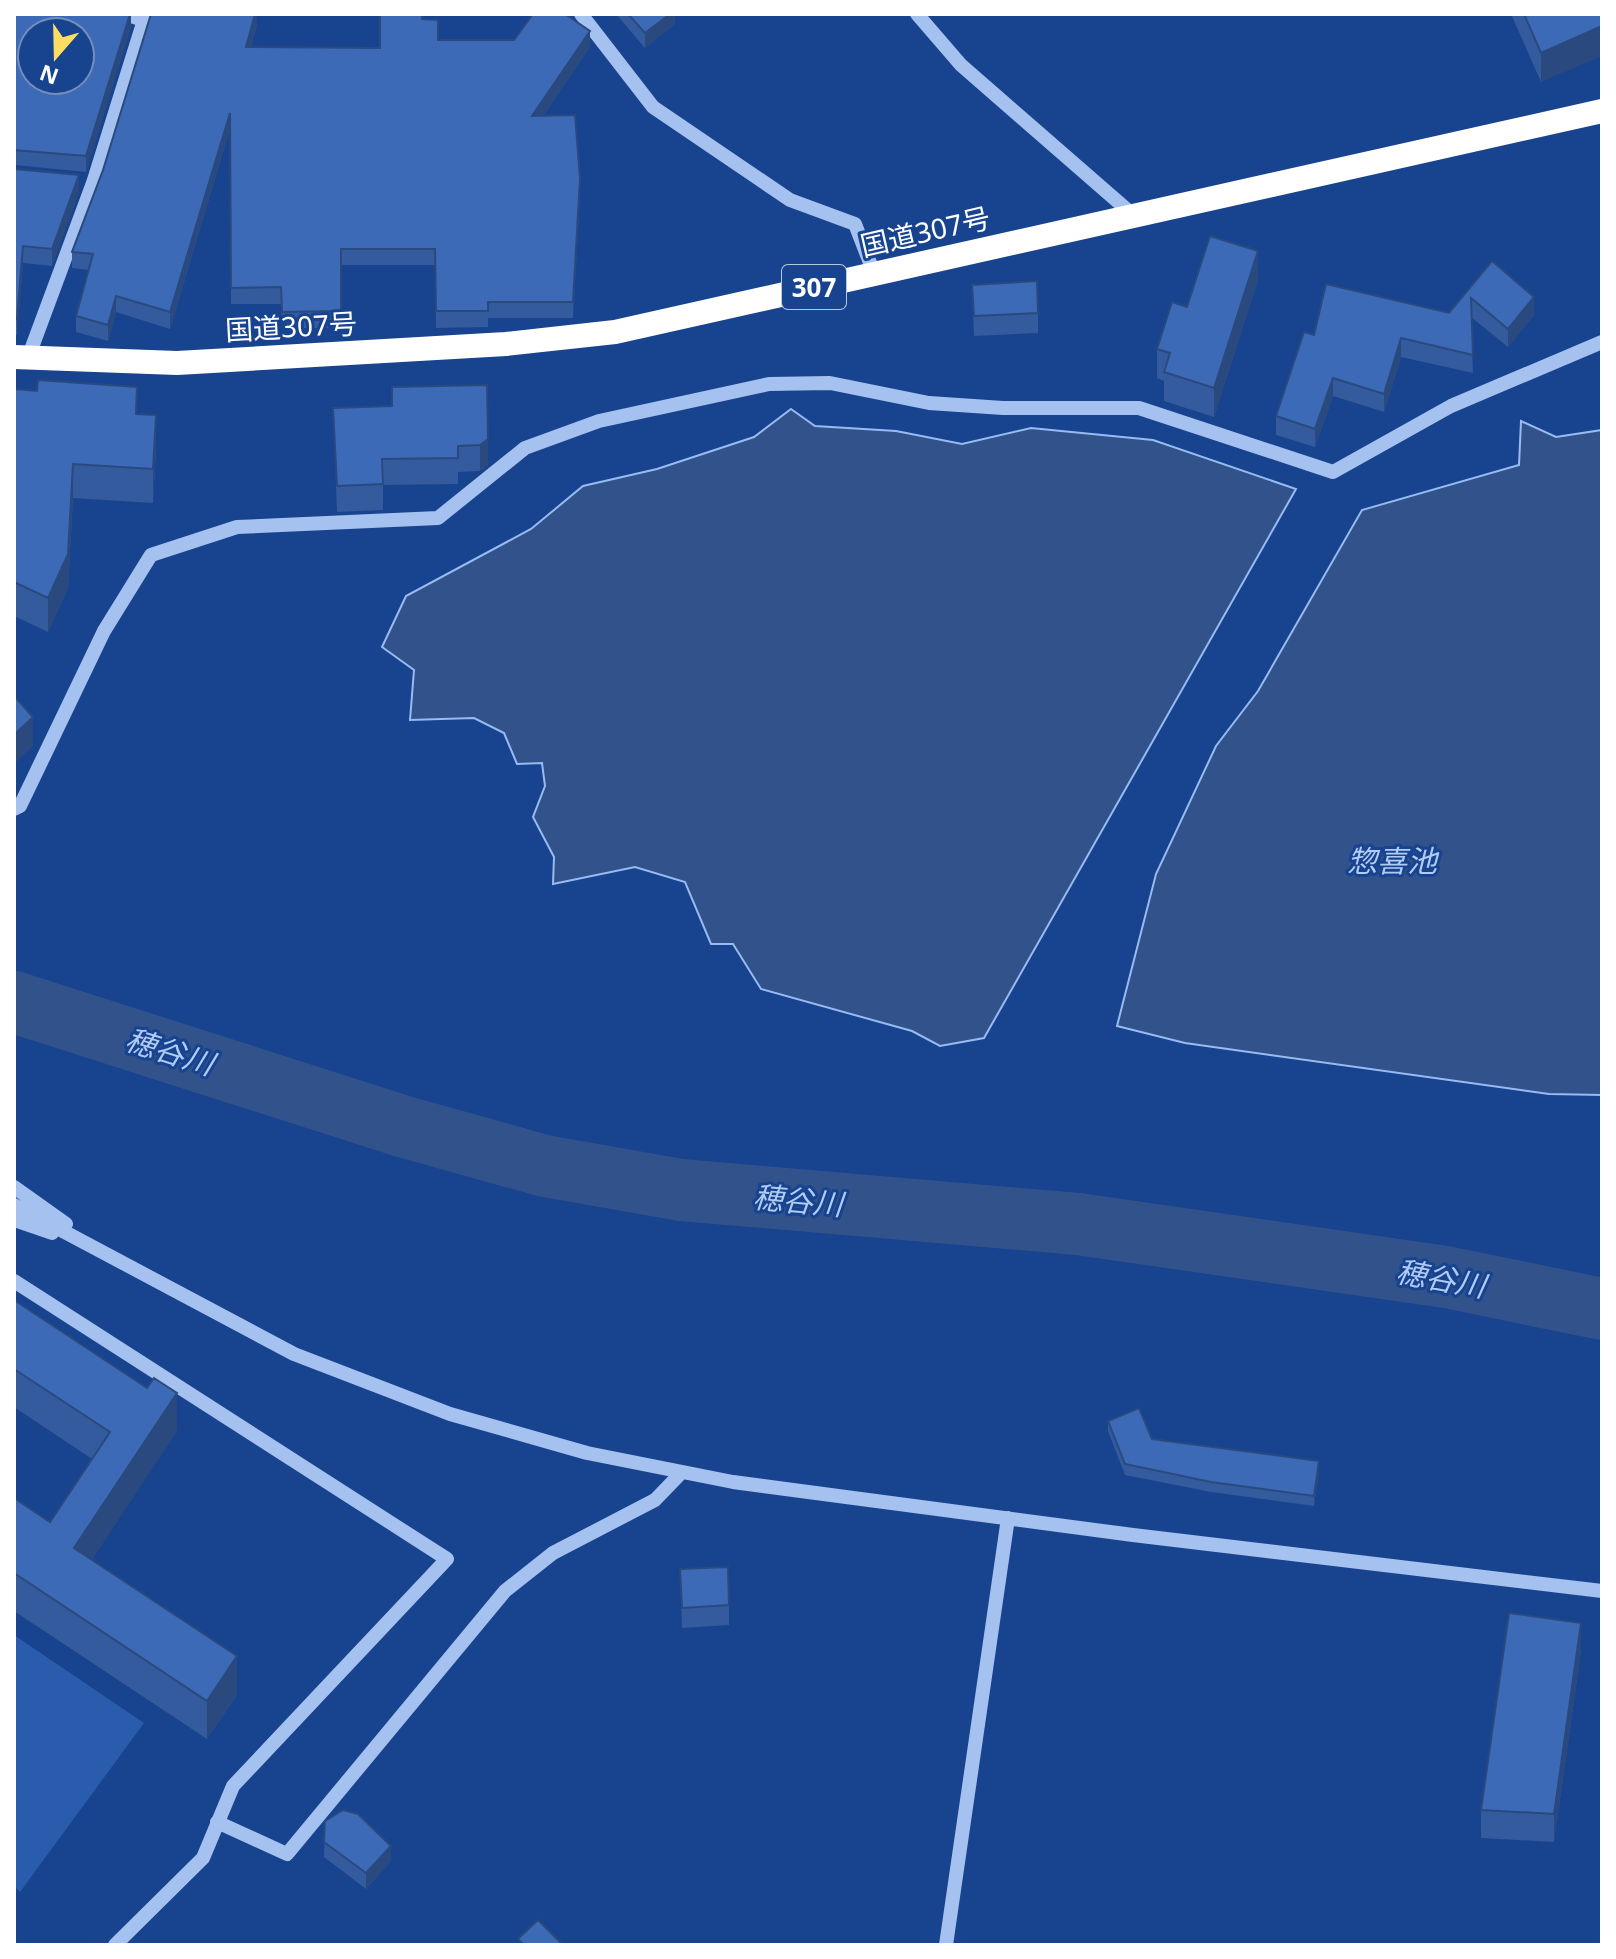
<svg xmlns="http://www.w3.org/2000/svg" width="1616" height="1959" font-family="'Noto Sans','Noto Sans JP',sans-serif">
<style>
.green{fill:#2a5cae}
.water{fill:#32528b;stroke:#97bbf2;stroke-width:2}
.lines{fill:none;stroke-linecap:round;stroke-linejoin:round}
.river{stroke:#32528b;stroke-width:62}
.minor{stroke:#a4c1ef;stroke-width:14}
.highway{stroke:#fff;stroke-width:24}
.wall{fill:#345b9d}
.shaded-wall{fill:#2a4a7f}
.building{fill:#3c6ab6;stroke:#2a4a7f;stroke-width:2;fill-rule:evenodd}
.labels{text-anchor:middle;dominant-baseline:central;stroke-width:6;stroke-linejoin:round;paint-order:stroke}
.shield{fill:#17438f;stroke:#b9c7dd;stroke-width:2}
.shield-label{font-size:26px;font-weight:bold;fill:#fff}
.street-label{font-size:28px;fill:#fff;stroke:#17438f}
.water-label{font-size:30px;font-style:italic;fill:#b0cbf6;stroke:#17438f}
</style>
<rect width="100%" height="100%" fill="#17438f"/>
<path class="green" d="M14 1635 144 1723 20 1892 14 1886Z"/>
<path class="water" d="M791 409 815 426 896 431 962 444 1031 428 1153 440 1296 489 984 1038 940 1046 912 1031 761 989 733 944H711L685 882 635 867 553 884 554 857 533 817 545 786 542 763 517 764 504 733 474 718 410 720 414 670 382 647 406 596 531 529 583 486 657 469 754 437Z
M1521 421 1556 437 1602 430V1095L1549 1094 1185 1043 1117 1026 1156 874 1216 746 1258 691 1362 510 1519 465Z"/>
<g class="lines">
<path class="river" d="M14 1002 405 1127 545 1166 681 1190 1078 1224 1446 1277 1602 1309"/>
<path class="minor" d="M581 14 653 107 790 200 855 224 874 273
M917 14 961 65 1132 214
M28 358 93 183 144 20 124 14
M14 809 20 806 104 631 151 555 237 527 438 518 525 448 599 421 769 384 830 383 929 403 1003 408H1139L1333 472 1451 406 1602 342
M14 1187 66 1224
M14 1205 294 1354 450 1414 587 1453 733 1482 1133 1535 1602 1591
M14 1220 52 1233
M14 1281 447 1559 233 1786 203 1858 115 1945
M217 1822 287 1854 505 1591 553 1553 655 1500 682 1472
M946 1945 1008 1518"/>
<path class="highway" d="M14 357 177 363 506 344 615 332 1602 111"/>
</g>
<path class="wall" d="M14 14H131V27L86 172 15 165Z
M257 14V24L251 47 380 48 422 19 438 40 590 47 543 116 580 194 573 318H488V327L436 328 435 265H341V328H282L281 304H231L230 129 170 329 116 312 108 341 76 332V316L89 270 72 268V252Z
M616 14H675V24L645 48Z
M1511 14H1602L1541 82Z
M14 169 79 192 52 266 23 263 17 335H14Z
M1492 261 1534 315 1508 347 1471 317 1473 373 1401 357 1384 412 1333 396 1315 447 1276 435V416L1314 335 1449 313Z
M1258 280 1214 417 1164 401V381L1157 378V349L1187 307Z
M972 285 1038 313V333L974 336Z
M487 385 488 465 480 471 458 472V484L383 485V510L337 512 333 408 392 406Z
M14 389 137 414 156 449 153 503 73 498 68 588 48 632 14 616Z
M14 1300 177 1431 91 1560 237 1695 207 1739 14 1611V1498L50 1522 92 1459 14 1407Z
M1108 1421 1152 1439 1319 1471 1314 1506 1211 1492 1125 1475 1108 1431Z
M680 1569 729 1605V1625L682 1628Z
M1581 1651 1554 1842 1481 1838V1810Z
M325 1821 391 1861 366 1889 324 1857Z"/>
<path class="shaded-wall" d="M130 14H131V27L86 172V156Z
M255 14H257V24L246 64V47Z
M670 14H675V24L645 48V33Z
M1602 26V56L1541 82V53Z
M590 31V47L532 132V116Z
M230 113V129L170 329V312Z
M79 175V192L52 266V249Z
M580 178V194L573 318V302Z
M23 246V263L17 335V319Z
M1258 251V280L1214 417V388Z
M116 296V312L108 341V325Z
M1534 297V315L1508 347V329Z
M1401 338V357L1384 412V394Z
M1333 378V396L1315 447V429Z
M156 415V449L153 503V469Z
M488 439V465L480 471V445Z
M73 464V498L68 588 48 632V598Z
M33 717V746L14 764V735Z
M177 1393V1431L74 1587V1548Z
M1319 1461V1471L1314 1506V1496Z
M1581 1623V1651L1554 1842V1814Z
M237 1656V1695L207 1739V1701Z
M391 1846V1861L366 1889V1873Z"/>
<path class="building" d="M14 14H130L86 156 14 150ZM32 32H80V80H32Z
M151 14H255L246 47 380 48V14H422V19L438 20V40H514L533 14H565L590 31 532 116 575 115 580 178 573 302H488V311H436L435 249H341V311L282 312 281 287 231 288 230 113 170 312 116 296 108 325 76 316 93 254 72 252 103 170Z
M628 14H670L645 33Z
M1524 14H1602V26L1541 53Z
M14 169 79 175 52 249 23 246 17 319 14 318Z
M1210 236 1258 251 1214 388 1164 372 1170 353 1157 349 1172 302 1187 307Z
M1492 261 1534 297 1508 329 1471 298 1473 355 1401 338 1384 394 1333 378 1315 429 1276 416 1304 332 1314 335 1326 284 1449 313Z
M1037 281 1038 313 974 316 972 285Z
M38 380 137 387 136 414 156 415 153 469 73 464 68 554 48 598 14 582V389L37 391Z
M487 385 488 439 480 445 458 446V458L382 459 383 484 337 486 333 408 392 406V387Z
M14 696 33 717 14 735Z
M14 1300 147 1388 154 1378 177 1393 74 1548 237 1656 207 1701 14 1573V1498L50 1522 110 1432 14 1369Z
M1139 1408 1152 1439 1319 1461 1314 1496 1211 1482 1125 1464 1108 1421Z
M728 1567 729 1605 682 1608 680 1569Z
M1509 1613 1581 1623 1554 1814 1481 1810Z
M343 1810 358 1814 391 1846 366 1873 324 1842 325 1821Z
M538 1920 563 1945H524L518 1939Z"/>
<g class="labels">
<rect class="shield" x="782" y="265" width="64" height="44" rx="6"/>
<g class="shield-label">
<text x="814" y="287">307</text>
</g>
<g class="street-label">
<text transform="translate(925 231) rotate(-13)">国道307号</text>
<text transform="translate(291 326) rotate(-3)">国道307号</text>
</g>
<g class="water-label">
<text x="1392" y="860">惣喜池</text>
<text transform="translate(170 1051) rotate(17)">穂谷川</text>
<text transform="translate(798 1200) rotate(5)">穂谷川</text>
<text transform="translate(1441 1278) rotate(10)">穂谷川</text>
</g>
</g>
<rect width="1616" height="1959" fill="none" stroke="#ffffff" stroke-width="32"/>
<g transform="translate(56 56) rotate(200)"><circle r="38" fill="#17438f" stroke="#748ebc" stroke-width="2"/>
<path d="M0-6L14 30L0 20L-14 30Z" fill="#ffdd63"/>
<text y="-12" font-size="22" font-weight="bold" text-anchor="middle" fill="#ffffff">N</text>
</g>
</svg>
